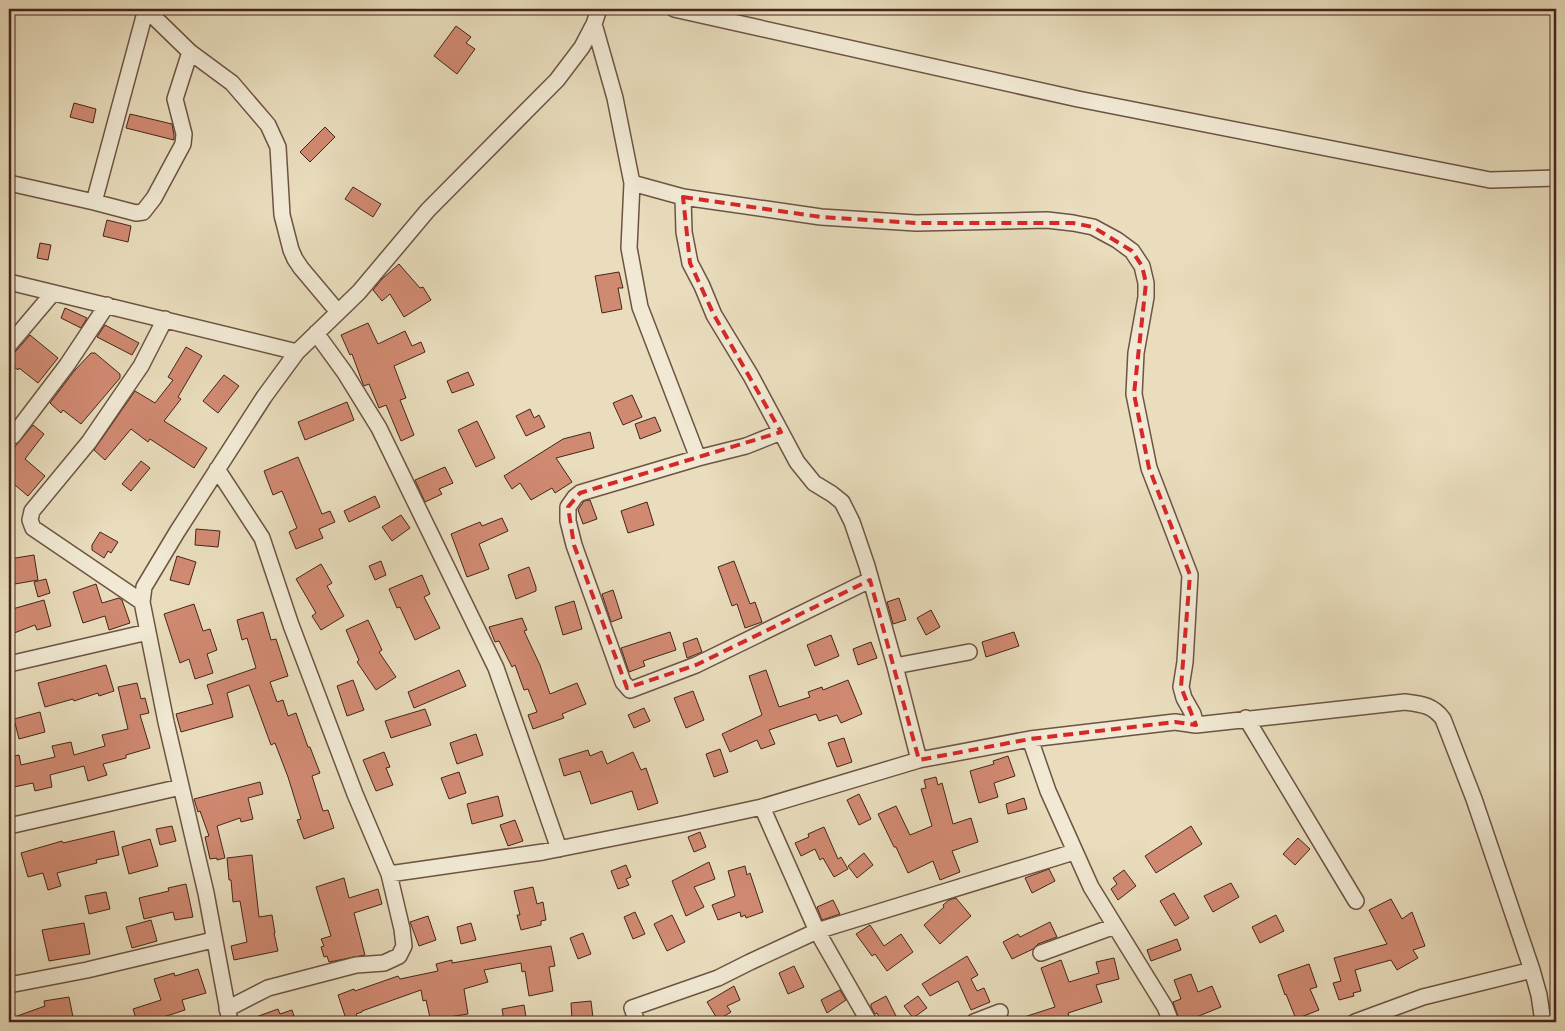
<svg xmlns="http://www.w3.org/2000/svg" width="1565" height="1031" font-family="'IM FELL English',serif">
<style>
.building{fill:#d18a72;stroke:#442619}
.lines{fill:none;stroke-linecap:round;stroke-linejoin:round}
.minor-casing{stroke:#6d5442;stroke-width:18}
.minor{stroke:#f1e9d4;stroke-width:15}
.marked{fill:none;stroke:#d62828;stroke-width:4;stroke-dasharray:10 6;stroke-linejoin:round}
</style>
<rect width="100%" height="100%" fill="#e9ddbd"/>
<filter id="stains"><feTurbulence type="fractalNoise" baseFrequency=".004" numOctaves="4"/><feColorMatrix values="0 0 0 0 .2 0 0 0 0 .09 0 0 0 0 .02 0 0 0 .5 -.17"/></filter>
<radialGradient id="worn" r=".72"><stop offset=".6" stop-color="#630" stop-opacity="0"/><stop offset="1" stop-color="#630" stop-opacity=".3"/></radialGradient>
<path class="building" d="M456 26 471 37 466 43 475 49 457 74 434 56Z
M74 103 96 109 93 123 70 117Z
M130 114 172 124 174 135V140L126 128Z
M325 127 335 137 310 162 300 152Z
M353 187 381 204 373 217 345 199Z
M107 220 131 226 128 242 103 236Z
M40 243 51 245 48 260 37 258Z
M399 264 420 288 423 287 431 300 404 317 390 294 382 301 373 290 382 279Z
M619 272 623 288H618L622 309 602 313 595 276Z
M65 308 87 318 81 328 61 318Z
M368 323 378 344 405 331 412 346 421 342 425 352 394 366 406 398 400 400 414 435 401 441 386 405 379 408 369 384 364 386 363 384 352 354 350 355 341 335Z
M105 325 139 343 132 355 97 337Z
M30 335 58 358 38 383 19 368 18 370 9 363V354L16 351Z
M186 347 202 356 178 397 181 399 164 421 207 448 194 468 150 439 148 442 131 429 105 460 94 450 135 391 155 403 173 380 168 377Z
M91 353H95L120 374V378L81 424 63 410 61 413 50 403 75 370Z
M468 372 474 385 452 393 447 381Z
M224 375 239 386 218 413 203 401Z
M632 395 642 417 623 425 613 403Z
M347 402 354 420 305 440 298 422Z
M530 409 534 418 539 415 545 427 526 436 516 416Z
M655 417 661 431 640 439 635 424Z
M477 421 495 458 476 467 458 430Z
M33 425 44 434 25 459 45 476 28 496 9 480V454Z
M590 432 594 448 556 458 572 482 555 493 552 488 531 500 520 483 512 489 504 476 563 439Z
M298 457 322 514 330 511 335 522 319 529 323 538 296 549 289 532 297 528 282 491 273 495 264 471Z
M141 461 150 468 131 491 122 484Z
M445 467 453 483 439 489 442 494 425 502 415 480Z
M375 496 380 507 349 522 344 511Z
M590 500 597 519 583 524 578 510 584 501Z
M647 502 654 525 628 533 621 511Z
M401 515 410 528 392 541 382 527Z
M502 518 508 531 479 544 489 569 467 577 451 534 480 522 482 526Z
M196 529 220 531 218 547 195 545Z
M100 532 118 542 111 553 108 551 104 558 92 550V545Z
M34 555 38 580 9 585V559Z
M177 556 196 562 189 585 170 580Z
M381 561 386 575 375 580 369 566Z
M734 561 750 604 755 602 762 622 745 628 737 604 732 606 718 567Z
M321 564 332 583 327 586 344 616 321 630 312 616 316 613 296 579Z
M529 567 536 587V591L516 599 508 575Z
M422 575 430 594 424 597 440 628 415 640 400 607 397 608 389 589Z
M46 579 50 593 38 597 34 582Z
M96 584 102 603 119 598 122 600 130 623 109 630 105 616 83 623 73 592Z
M613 590 622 618 611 622 602 594Z
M899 598 906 620 893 624 887 602Z
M44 600 51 626 37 630 35 625 9 635V610Z
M574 601 582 629 563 635 555 607Z
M194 604 203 631 210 629 217 650 207 654 213 673 195 679 189 659 180 663 164 614Z
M931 610 940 627 926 635 917 618Z
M263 612 271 640 276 639 288 676 270 682 277 702 283 700 288 716 296 713 308 747H310L320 773 312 776 323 811 328 810 334 828 304 839 297 820 301 819 288 777 275 743 271 745 249 685 227 693 233 717 181 732 176 714 213 704 207 685 256 668 247 638 242 640 237 620Z
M522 618 527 630 524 631 540 665 550 694 577 683 586 704 562 714 564 718 533 729 528 715 537 712 528 689 524 690 515 665 512 667 499 641 495 642 489 627Z
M368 620 382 650 379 652 396 677 376 690 357 662 359 660 346 630Z
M670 632 676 650 643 661 645 666 629 672 621 648Z
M1014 632 1019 646 986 657 982 642Z
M831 635 839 656 815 666 807 645Z
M697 638 702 652 687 658 683 643Z
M871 642 877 658 858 665 853 649Z
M106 665 114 691 99 696 98 693 74 701 73 699 45 707 38 683Z
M459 670 466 686 414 708 408 692Z
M766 670 779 707 810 697 808 692 822 687 823 690 848 680 862 714 841 723 837 715 819 721 816 714 769 730 775 744 761 749 757 740 730 752 722 734 762 715 749 676Z
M353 680 364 710 347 716 337 686Z
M137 683 141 699 145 698 149 713 140 715 150 748 126 755V758L103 764 107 775 88 781 84 766 50 775 52 787 35 791 33 783 9 788V757L19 755 21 765 55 757 52 746 71 742 74 755 105 746 102 735 128 729 118 687Z
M693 691 704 720 686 728 674 698Z
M644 708 650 721 634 728 628 715Z
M425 709 431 725 391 738 385 721Z
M40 712 45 732 19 739 14 719Z
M476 734 483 755 457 764 450 743Z
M844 738 852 762 837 767 828 743Z
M720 749 728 772 714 777 706 754Z
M588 750 590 756 602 751 607 764 633 752 641 770 646 768 658 803 638 810 632 791 591 804 580 771 564 776 559 759Z
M384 752 390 767 386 768 393 785 376 791 363 760Z
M1008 756 1015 776 994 783 998 797 979 803 970 771 994 764 993 761Z
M459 772 466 793 449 799 441 778Z
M936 777 938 785 942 783 953 824 971 818 978 842 952 851 960 872 940 880 933 861 908 873 896 847H894L878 814 896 806 910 835 932 826 921 789 926 788 924 780Z
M260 782 263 794 248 798 253 819 241 822 240 818 217 826 225 858 217 860V858L210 859 205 837 209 836 200 811 198 812 194 799Z
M859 794 871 819 859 825 847 800Z
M498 796 503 816 472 824 467 804Z
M1024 798 1027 809 1008 814 1006 804Z
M515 820 523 841 508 846 500 825Z
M172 826 176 841 160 845 156 829Z
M1191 826 1202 844 1156 873 1145 856Z
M824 827 838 859 841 857 848 869 834 877 823 858 820 860 815 849 801 856 795 843 809 837 808 834Z
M114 831 119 855 96 860 97 863 57 873 61 886 48 890 43 873 28 877 21 853 62 841 63 843Z
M700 832 706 847 694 852 688 837Z
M1298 838 1310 849 1295 865 1283 854Z
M150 839 158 866 129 874 122 847Z
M864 853 873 865 857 878 848 866Z
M252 855 259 917 272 915 275 933H274L278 951 234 960 231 946 247 942 240 901 233 902 231 880H229L227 858Z
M709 862 715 879 694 887 704 907 686 916 672 881Z
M626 865 631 877 626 879 629 885 618 889 611 871Z
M745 866 747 875 750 873 763 912 746 918 745 915 741 917 740 912 718 920 712 905 735 896 728 871Z
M1049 869 1055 881 1032 893 1025 878Z
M1124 870 1136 886 1118 900 1111 889 1117 884 1113 878Z
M344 878 349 898 378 889 382 904 354 913 365 955 329 962 327 956 324 957 321 947 324 946 321 939 331 936 316 887Z
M1231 883 1239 897 1213 912 1204 896Z
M186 884 193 917 175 920 173 912 144 919 139 898 169 891 168 888Z
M533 887 537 904 543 902 546 920 541 921V925L521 930 517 915H520L514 891Z
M106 892 110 909 89 914 85 896Z
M1174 893 1189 918 1175 926 1160 901Z
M956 898 971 916 940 944 924 925 944 907 943 905 949 900Z
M1391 899 1402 919 1412 912 1425 946 1413 950 1418 958 1397 970 1391 960 1355 970 1361 991 1353 993 1354 996 1339 1000 1333 983 1341 981 1334 958 1387 944 1369 910Z
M833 900 840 914 822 920 817 907Z
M635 912 645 934 633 939 624 917Z
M672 915 685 942 667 951 654 924Z
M1276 915 1284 931 1260 943 1252 927Z
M428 916 436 940 419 946 410 922Z
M151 920 157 941 132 948 126 927Z
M1050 922 1057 937 1038 944 1033 949 1012 959 1003 942 1018 934 1020 937Z
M84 923 90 954 49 961 42 930Z
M471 923 476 940 461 944 457 927Z
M870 925 884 946 901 934 913 952 887 971 875 954 872 956 856 934Z
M583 933 591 954 578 959 570 938Z
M1177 939 1181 950 1151 961 1147 950Z
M551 946 555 966 549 967 553 991 529 996 525 971 522 972 521 963 484 970 488 982 464 989 468 1014 442 1018 443 1022H431L426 1000 423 1001 421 990 362 1011V1012L356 1014 358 1020 351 1022H347L338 995 354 989 355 991 398 976 400 979 438 971 436 964 452 960V963Z
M967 956 978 975 971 979 977 991 984 988 990 1002 971 1010 958 981 930 996 922 984Z
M1114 958 1119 979 1096 985 1102 1002 1068 1013 1069 1016 1050 1022H1016L1015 1020 1055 1007 1041 968 1061 960 1069 982 1099 973 1096 962Z
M1309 964 1317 987 1310 989 1319 1010 1296 1019 1286 994 1285 995 1278 975Z
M794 966 804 987 788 994 779 973Z
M198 969 206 993 182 1000 185 1010 148 1022H137L133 1009 161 1000 154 979 174 973 175 976Z
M1191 974 1198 992 1212 986 1221 1007 1184 1022H1180L1173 1002 1181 999 1174 980Z
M734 986 740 1000 727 1006 731 1012 718 1020 707 1002Z
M840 990 846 1000 827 1013 821 1000Z
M886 996 897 1018 889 1022H882L877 1013 875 1014 871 1007V1004Z
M918 996 927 1008 913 1018 904 1006Z
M69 997 74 1022H9V1019L45 1006 44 1001Z
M591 1001 593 1018 572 1020 571 1003Z
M524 1005 526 1017 504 1021 502 1009Z
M278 1009 280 1014 292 1010 296 1022H245V1021Z"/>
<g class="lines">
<defs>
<path id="minor" d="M148 9 152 15 190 52 232 83 268 125 278 147 282 215 291 250 295 259 301 268 338 312
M674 9 1078 99 1490 180 1556 178
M594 24 615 98 632 183 683 197 821 217 916 223 1047 220 1073 223 1093 227 1117 240 1132 251 1142 266 1146 283V297L1136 353 1134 394 1149 468 1190 575 1185 662 1181 687 1184 698 1193 714 1196 725
M9 183 94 202 136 213 143 212 154 198 183 144 184 134 175 99 190 52
M632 183 629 248 640 307 698 458 746 446 781 432
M683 197 684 232 690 263 702 286 714 315 751 376 797 462 814 483 832 494 842 502 852 522 867 566 895 666 919 760
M94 202 146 9
M9 282 297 352
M316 333 345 373 379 428 496 668 559 849
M9 345 53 293
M13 436 67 365 107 305
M698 458 580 493 575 497 568 507V521L574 545 623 682 630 690 696 665 870 580
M217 469 262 538 291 625 355 794 389 874 402 929 404 946 399 956 384 963 356 965 268 988 227 1009
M142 602 33 528 30 520 32 511 89 442 141 366 165 319
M9 664 148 632
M895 666 969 652
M1246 718 1356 901
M1030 739 1048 791 1091 887 1165 1007 1171 1022
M762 807 817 931 1074 852
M9 826 181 787
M389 874 543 852 683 824 762 807 919 760 1030 739 1175 722 1196 725 1405 702C1421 704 1433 705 1443 719L1474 799 1532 970 1539 995 1543 1022
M1041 953 1115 926
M9 985 87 970 213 940
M230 1022 206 893 166 722 142 602 144 587 177 532 264 397 297 352 359 292 428 210 557 80 582 47 594 24 599 9
M637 1022 632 1008 718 978 750 962 817 931 869 1022
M974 1022 1000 1012
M1355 1022 1423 997 1532 970"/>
</defs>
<use href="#minor" class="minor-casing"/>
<use href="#minor" class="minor"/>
</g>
<path class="marked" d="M683 197 821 217 916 223H1073L1093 227 1132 251 1142 266 1146 283 1134 394 1149 468 1190 575 1181 687 1196 725 1175 722 1030 739 919 760 870 580 696 665 627 688 574 545 568 507 580 493 781 432 714 315 690 263Z"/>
<rect width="1565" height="1031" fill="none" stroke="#e9ddbd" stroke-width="30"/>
<rect x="10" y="10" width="1545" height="1011" fill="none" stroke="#442619" stroke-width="2.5"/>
<rect x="15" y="15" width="1535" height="1001" fill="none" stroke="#442619"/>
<rect width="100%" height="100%" filter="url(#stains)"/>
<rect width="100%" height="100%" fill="url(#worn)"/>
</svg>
